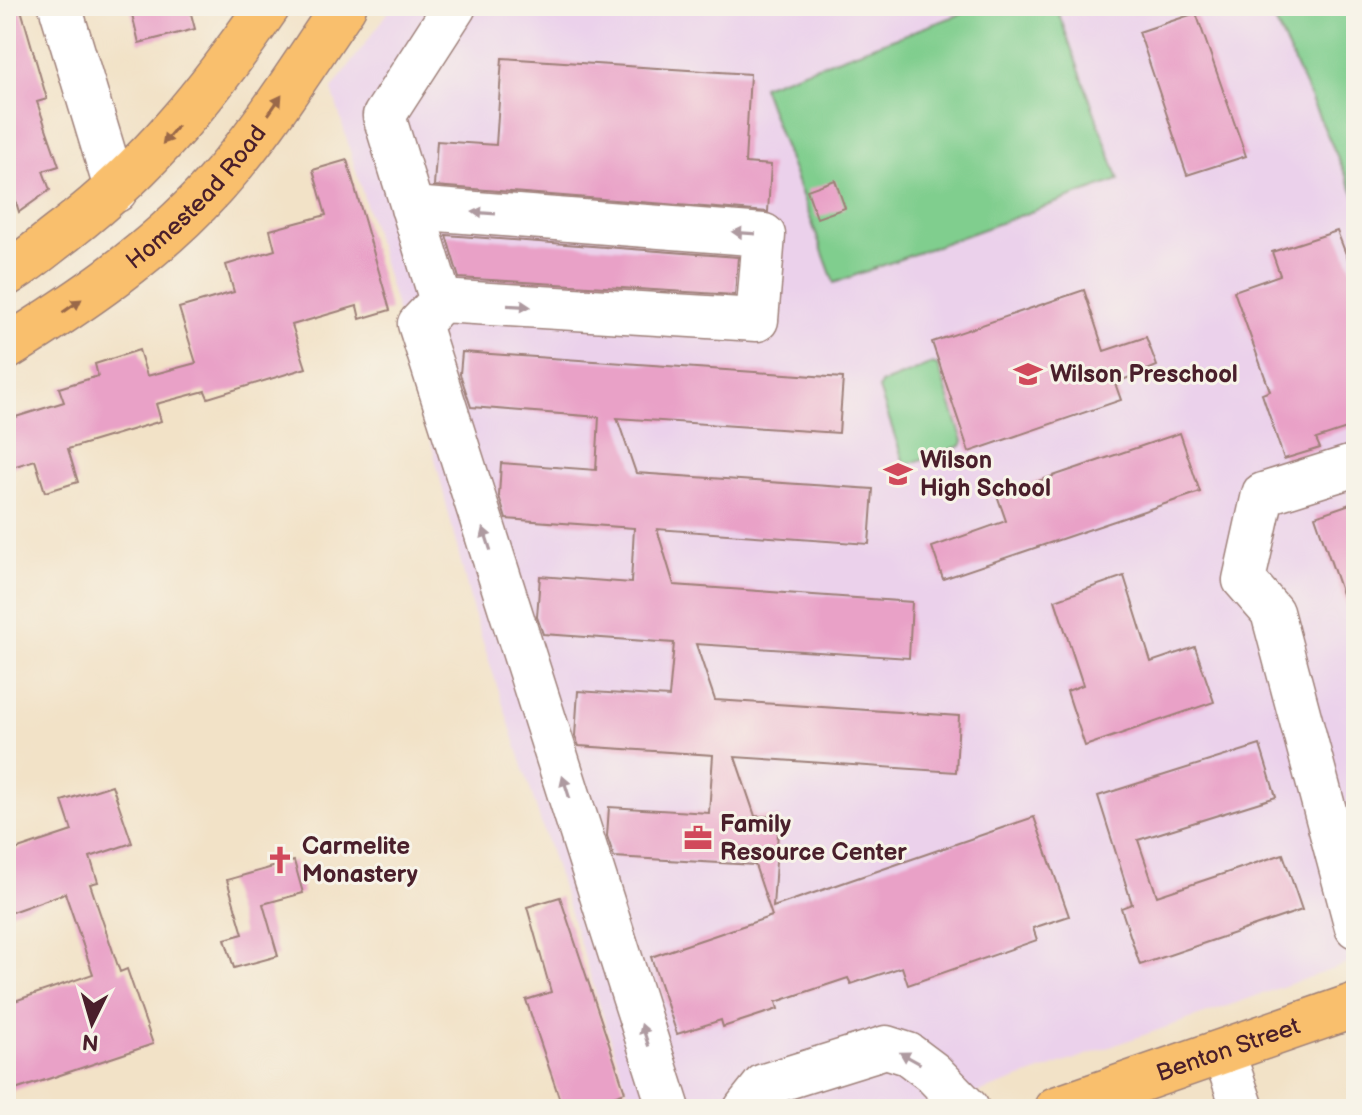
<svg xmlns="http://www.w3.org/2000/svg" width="1362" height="1115" font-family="'Balsamiq Sans',sans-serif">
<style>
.built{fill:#ebd1eb}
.green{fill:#80ce8e;stroke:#65765c;stroke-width:2}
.building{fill:#e9a1c7}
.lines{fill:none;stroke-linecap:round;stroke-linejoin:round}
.minor-casing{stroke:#9e8079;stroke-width:45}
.major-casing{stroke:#9e8079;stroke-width:47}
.minor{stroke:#fff;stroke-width:42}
.major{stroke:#f9bf6d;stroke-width:44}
.oneway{fill:#996749}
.oneway2{fill:#ae9aa0}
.labels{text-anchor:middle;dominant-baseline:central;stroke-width:6;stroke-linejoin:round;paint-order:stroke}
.street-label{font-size:24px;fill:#4a1f2b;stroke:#f7f3e8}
.poi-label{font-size:24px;font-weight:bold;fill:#4a1f2b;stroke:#f7f3e8;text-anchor:start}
</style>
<rect width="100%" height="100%" fill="#f7f3e8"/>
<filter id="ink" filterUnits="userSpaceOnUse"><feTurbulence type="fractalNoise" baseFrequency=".0125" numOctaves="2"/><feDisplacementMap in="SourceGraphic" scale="16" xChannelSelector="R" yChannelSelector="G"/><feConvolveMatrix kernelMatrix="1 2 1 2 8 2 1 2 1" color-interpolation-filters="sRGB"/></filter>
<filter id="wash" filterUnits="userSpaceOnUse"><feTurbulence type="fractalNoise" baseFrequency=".006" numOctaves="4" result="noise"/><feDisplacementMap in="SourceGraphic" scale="32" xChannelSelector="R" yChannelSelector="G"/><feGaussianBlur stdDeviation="1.8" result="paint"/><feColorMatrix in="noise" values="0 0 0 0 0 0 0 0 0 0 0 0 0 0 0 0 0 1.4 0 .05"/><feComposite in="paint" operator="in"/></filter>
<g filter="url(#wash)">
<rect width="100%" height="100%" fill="#f2e2c7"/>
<path class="built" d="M393 6H1356V961L932 1109H633L473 611 405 338 332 89Z"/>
<path class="green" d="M983 6H1056L1119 180 834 283 762 86Z
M1268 6H1356V197Z
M932 364 938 366 963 441 961 446 909 464 903 460 879 389 881 384Z"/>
<g id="blocks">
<path class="building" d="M6 6H20L47 99 37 102 59 166 43 171 50 190 19 212 6 168Z
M130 6H189L195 29 139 43Z
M1196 13 1246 156 1187 175 1139 32Z
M502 58 750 74 745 163 771 165 768 212 434 186 437 141 496 145Z
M347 160 390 310 360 319 357 306 292 325 306 368 208 398 205 391 156 404 161 421 68 449 78 482 45 492 35 460 6 469V420L64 402 59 388 98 376 95 364 139 350 147 376 196 363 179 308 234 292 226 265 275 250 270 230 326 215 313 170Z
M835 180 845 208 817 218 807 190Z
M1337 231 1356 280V426L1316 439 1320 448 1284 459 1262 394 1270 391 1234 291 1280 275 1272 252Z
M446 235 738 257 735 295 459 278Z
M1084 290 1104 351 1146 337 1157 366 1115 383 1121 400 969 452 932 342Z
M462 352 843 378 839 433 617 418 636 473 873 489 869 544 657 529 674 585 912 602 909 658 696 644 715 700 959 716 956 772 735 757 755 816 779 817 773 907 1034 817 1069 916 1033 928 1037 940 908 985 902 967 851 984 848 978 776 1002 778 1009 723 1027 721 1020 677 1034 651 957 772 916 755 865 614 857 607 836 609 807 709 813 713 755 579 746 575 736 578 691 669 697 674 643 543 634 537 617 540 576 631 583 634 528 506 519 499 496 501 463 596 470 599 417 471 407 460 374Z
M1180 433 1200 492 943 579 932 547 1006 521 997 495Z
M1356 502V622L1352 623 1315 516Z
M1124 576 1151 662 1195 647 1214 702 1085 746 1067 691 1083 685 1055 600Z
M1260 745 1276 797 1138 840 1157 896 1283 854 1302 910 1140 965 1121 908 1132 904 1098 796Z
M112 785 132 843 90 857 98 882 90 884 120 972 127 969 153 1044 6 1093V1004L93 974 65 893 6 914V853L72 831 62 801Z
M294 861 303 893 263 904 278 956 234 968 225 939 243 934 227 880Z
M560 897 625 1092 576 1109H563L526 1000 551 992 527 907Z"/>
</g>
</g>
<g filter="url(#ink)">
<use href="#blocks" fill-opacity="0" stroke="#9e8079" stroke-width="2"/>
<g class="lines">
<defs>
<path id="minor" d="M60 6 116 191
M412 208 764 235 757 320 441 301 419 324 669 1109
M441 301 384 116 455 6
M1356 465 1263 494 1244 580 1272 612 1356 927
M1223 1051 1243 1109
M745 1109 764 1085 886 1047 908 1054 932 1072 968 1109"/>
<g id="major">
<path d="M6 274C27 262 47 244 66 230 150 165 208 93 268 6"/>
<path id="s1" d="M6 348C80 302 153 253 212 188 262 133 302 67 344 6"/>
<path id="s2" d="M1056 1109 1356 1005"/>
</g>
</defs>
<use href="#minor" class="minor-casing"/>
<use href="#major" class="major-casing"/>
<use href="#minor" class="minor"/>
<use href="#major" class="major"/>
</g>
<defs><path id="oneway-solid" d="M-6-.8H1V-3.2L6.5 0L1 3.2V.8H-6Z" transform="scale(2)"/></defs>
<g class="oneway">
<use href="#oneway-solid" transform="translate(275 105) rotate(-55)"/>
<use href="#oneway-solid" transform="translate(170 135) rotate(130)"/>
<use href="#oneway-solid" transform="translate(72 306) rotate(-35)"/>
</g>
<g class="oneway2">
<use href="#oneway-solid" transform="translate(484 213) rotate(-176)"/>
<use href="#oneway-solid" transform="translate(744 233) rotate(-176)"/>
<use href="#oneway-solid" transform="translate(519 306) rotate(3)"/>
<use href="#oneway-solid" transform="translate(487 539) rotate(-108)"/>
<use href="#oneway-solid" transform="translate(566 787) rotate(-108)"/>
<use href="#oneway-solid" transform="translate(645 1035) rotate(-108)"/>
<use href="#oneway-solid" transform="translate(910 1058) rotate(-151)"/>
</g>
</g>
<defs>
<symbol id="school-bare" viewBox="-9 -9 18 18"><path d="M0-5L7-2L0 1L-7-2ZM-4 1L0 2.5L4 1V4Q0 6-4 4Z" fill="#d1495b" stroke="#f7f3e8" stroke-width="2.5" paint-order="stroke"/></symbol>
<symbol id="office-bare" viewBox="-9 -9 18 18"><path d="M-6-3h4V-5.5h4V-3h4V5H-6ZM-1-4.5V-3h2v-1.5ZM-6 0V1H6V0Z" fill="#d1495b" stroke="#f7f3e8" stroke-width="2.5" paint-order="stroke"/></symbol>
<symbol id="church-bare" viewBox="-9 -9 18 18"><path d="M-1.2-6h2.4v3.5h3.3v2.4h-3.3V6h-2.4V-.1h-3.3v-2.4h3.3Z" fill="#d1495b" stroke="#f7f3e8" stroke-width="2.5" paint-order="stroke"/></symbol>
</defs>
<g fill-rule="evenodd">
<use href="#school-bare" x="1008" y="354" width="40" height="40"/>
<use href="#school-bare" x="878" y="454" width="40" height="40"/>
<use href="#office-bare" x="678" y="818" width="40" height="40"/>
<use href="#church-bare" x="260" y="840" width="40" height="40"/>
</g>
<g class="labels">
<g class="street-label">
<text stroke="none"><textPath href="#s1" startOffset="244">Homestead Road</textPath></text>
<text stroke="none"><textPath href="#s2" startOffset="182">Benton Street</textPath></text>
</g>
<g class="poi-label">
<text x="1050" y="374">Wilson Preschool</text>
<text x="920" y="460">Wilson<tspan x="920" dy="28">High School</tspan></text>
<text x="720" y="824">Family<tspan x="720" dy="28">Resource Center</tspan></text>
<text x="302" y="846">Carmelite<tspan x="302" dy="28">Monastery</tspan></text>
</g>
</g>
<rect width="1362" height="1115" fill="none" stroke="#f7f3e8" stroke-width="32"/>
<g transform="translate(92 1023) rotate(185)" stroke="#f7f3e8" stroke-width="6" paint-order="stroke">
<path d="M0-6L14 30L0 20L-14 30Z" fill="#4a1f2b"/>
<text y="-12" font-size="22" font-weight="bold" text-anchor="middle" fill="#4a1f2b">N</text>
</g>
</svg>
